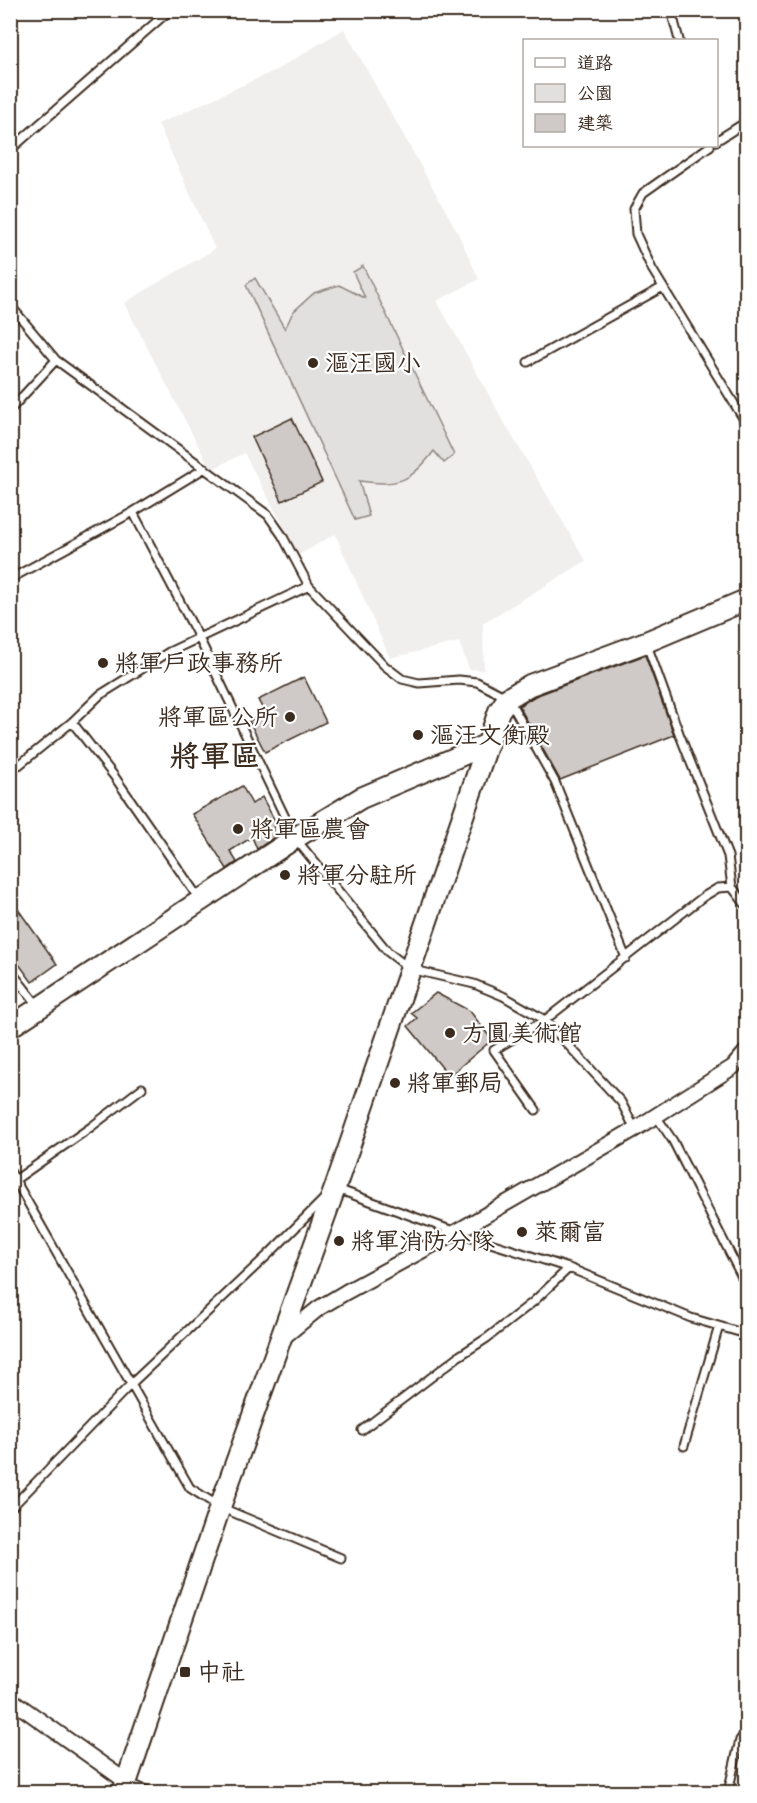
<svg xmlns="http://www.w3.org/2000/svg" width="757" height="1803" font-family="Caveat,'LXGW WenKai TC',sans-serif">
<style>
.built{fill:#f1efee}
.green{fill:#e2e0de;stroke:#8e857e;stroke-width:1.5}
.building{fill:#cfcac7;stroke:#3b2a1e;stroke-width:1.5}
.lines{fill:none;stroke-linecap:round;stroke-linejoin:round}
.lane-casing{stroke:#3b2a1e;stroke-width:11}
.street-casing{stroke:#3b2a1e;stroke-width:18}
.secondary-casing{stroke:#3b2a1e;stroke-width:24}
.lane{stroke:#fff;stroke-width:7}
.street{stroke:#fff;stroke-width:14}
.secondary{stroke:#fff;stroke-width:20}
.poi-dot{fill:#3b2a1e;stroke:#fff;stroke-width:2}
.labels{text-anchor:middle;dominant-baseline:central;stroke-width:4.5;stroke-linejoin:round;paint-order:stroke}
.poi-label{font-size:24px;fill:#3b2a1e;stroke:#fff;text-anchor:start}
.district-label{font-size:30px;font-weight:bold;fill:#3b2a1e;stroke:#fff}
</style>
<rect width="100%" height="100%" fill="#fff"/>
<filter id="ink" filterUnits="userSpaceOnUse"><feTurbulence type="fractalNoise" baseFrequency=".0167" numOctaves="2"/><feDisplacementMap in="SourceGraphic" scale="12" xChannelSelector="R" yChannelSelector="G"/><feConvolveMatrix kernelMatrix="1 2 1 2 8 2 1 2 1" color-interpolation-filters="sRGB"/></filter>
<g filter="url(#ink)">
<path class="built" d="M344 29 457 231 479 279 437 301 504 422 586 561 483 623 484 670 469 669 459 642 390 658 335 534 299 555 244 453 211 470 124 303 215 249 158 124 276 70Z"/>
<path class="green" d="M363 266 454 455 444 463 434 451C410 483 398 486 359 481L369 516 355 520 246 285 255 278 285 329 293 312 314 293 339 285 365 298 353 272Z"/>
<path class="building" d="M292 418 322 482 282 501 252 437Z
M645 655 674 735 560 780 519 706 535 696Z
M304 677 326 722 265 752 249 721 265 713 258 700Z
M242 786 252 804 262 797 275 821 273 838 257 849 252 837 230 851 237 862 227 869 192 814Z
M10 898 57 964 32 982 10 952Z
M436 993 470 1011 492 1040 449 1076 408 1026 417 1018 411 1013Z"/>
<g class="lines">
<defs>
<path id="lane" d="M671 10 679 40
M716 141 746 122
M710 146 643 193 634 209 636 234 652 269 746 423
M10 150 170 10
M10 305 56 360 268 515 282 535 309 586 385 666 402 679 419 683 459 680 477 682 508 698 555 782 626 958
M528 362 663 287
M10 410 56 360
M133 512 199 638 295 838 388 952 410 969 474 984 503 996 545 1020 621 1102 635 1129
M10 579 133 512 205 468
M647 645 679 733 728 856 732 887 746 905
M72 722 114 776 200 900
M10 764 19 765 72 722 100 695 169 652 309 586
M10 970 38 1006
M536 1110 494 1050 545 1020 703 897 718 888 732 887
M656 1116 673 1141 746 1285
M10 1171 190 1488 220 1507 341 1558
M15 1180 91 1127 142 1088
M337 1189 456 1232 569 1268 691 1318 746 1334
M362 1430 459 1356 487 1338 533 1302 569 1268
M684 1446 719 1326
M10 1509 131 1384 272 1251 324 1199
M129 1783 151 1792
M728 1792 740 1740 746 1732"/>
<path id="street" d="M281 1339 319 1308 346 1292 456 1232 635 1129 733 1067 746 1052
M10 1699 127 1782"/>
<path id="secondary" d="M10 1027 295 838 361 798 488 744
M123 1792 220 1507 335 1188 499 711 508 698 530 685 646 642 746 600"/>
</defs>
<use href="#lane" class="lane-casing"/>
<use href="#street" class="street-casing"/>
<use href="#secondary" class="secondary-casing"/>
<use href="#lane" class="lane"/>
<use href="#street" class="street"/>
<use href="#secondary" class="secondary"/>
</g>
</g>
<g class="poi-dot">
<circle cx="313" cy="363" r="6"/>
<circle cx="103" cy="663" r="6"/>
<circle cx="290" cy="717" r="6"/>
<circle cx="418" cy="735" r="6"/>
<circle cx="238" cy="829" r="6"/>
<circle cx="285" cy="875" r="6"/>
<circle cx="450" cy="1033" r="6"/>
<circle cx="395" cy="1083" r="6"/>
<circle cx="522" cy="1232" r="6"/>
<circle cx="339" cy="1241" r="6"/>
<rect x="179" y="1666" width="12" height="12" rx="3"/>
</g>
<g class="labels">
<g class="poi-label">
<text x="325" y="363">漚汪國小</text>
<text x="115" y="663">將軍戶政事務所</text>
<text x="278" y="717" text-anchor="end">將軍區公所</text>
<text x="430" y="735">漚汪文衡殿</text>
<text x="250" y="829">將軍區農會</text>
<text x="297" y="875">將軍分駐所</text>
<text x="462" y="1033">方圓美術館</text>
<text x="407" y="1083">將軍郵局</text>
<text x="534" y="1232">萊爾富</text>
<text x="351" y="1241">將軍消防分隊</text>
<text x="197" y="1672">中社</text>
</g>
<g class="district-label">
<text x="215" y="756">將軍區</text>
</g>
</g>
<rect width="757" height="1803" fill="none" stroke="#fff" stroke-width="36"/>
<rect x="18" y="18" width="721" height="1767" fill="none" stroke="#3b2a1e" stroke-width="2" filter="url(#ink)"/>
<rect x="523" y="39" width="195" height="108" fill="#ffffff" stroke="#b1aaa5" stroke-width="1.5"/>
<rect x="535" y="58" width="30" height="9" fill="#ffffff" stroke="#b1aaa5" stroke-width="1.5"/>
<text x="577" y="69" font-size="18" fill="#3b2a1e">道路</text>
<rect x="535" y="84" width="30" height="18" fill="#e2e0de" stroke="#b1aaa5" stroke-width="1.5"/>
<text x="577" y="99" font-size="18" fill="#3b2a1e">公園</text>
<rect x="535" y="114" width="30" height="18" fill="#cfcac7" stroke="#b1aaa5" stroke-width="1.5"/>
<text x="577" y="129" font-size="18" fill="#3b2a1e">建築</text>
</svg>
